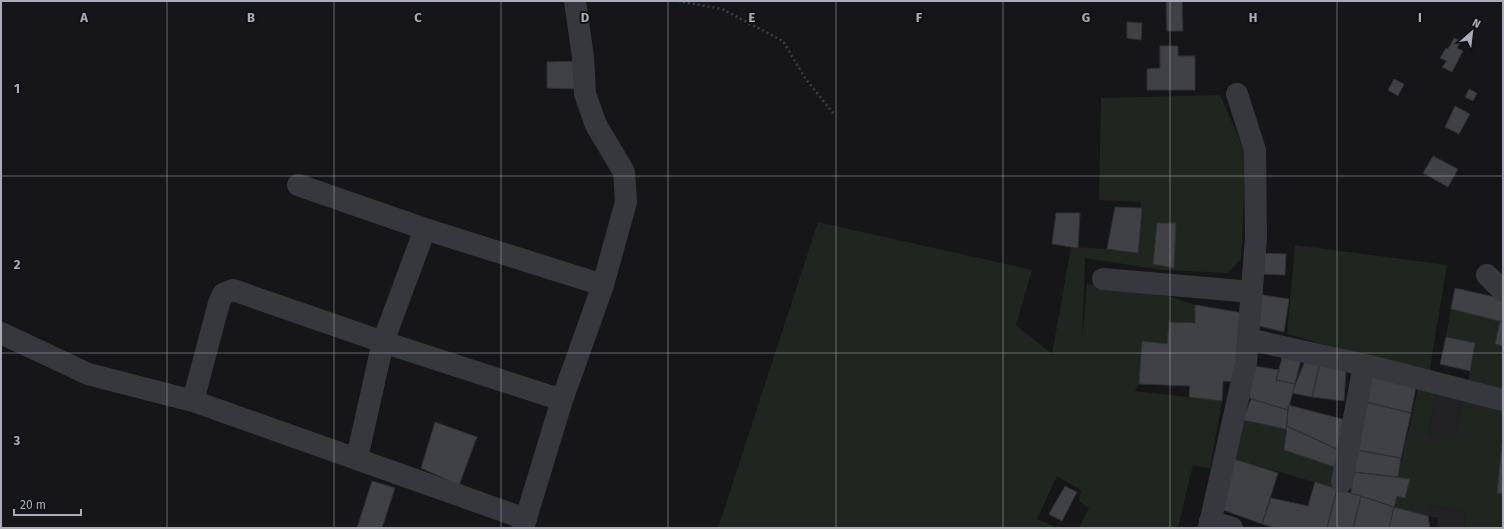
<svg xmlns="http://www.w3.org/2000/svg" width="1504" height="529" font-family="'Fira Sans',sans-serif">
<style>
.built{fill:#222225}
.green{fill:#1e261f;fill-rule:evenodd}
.building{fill:#404145;stroke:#303034}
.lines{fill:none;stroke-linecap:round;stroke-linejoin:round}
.path{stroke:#3d3f44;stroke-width:2.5;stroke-dasharray:2 3;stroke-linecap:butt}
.minor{stroke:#37383d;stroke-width:22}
.grid{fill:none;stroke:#a8adb8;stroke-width:1;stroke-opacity:0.55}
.grid-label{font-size:13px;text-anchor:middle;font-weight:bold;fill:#a8adb8;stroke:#111113;stroke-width:4;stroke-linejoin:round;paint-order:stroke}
</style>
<rect width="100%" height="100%" fill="#161618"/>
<path class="built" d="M1436 392 1463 399 1455 442 1428 435Z
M1430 505 1466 513 1464 528H1437L1438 518 1428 516Z"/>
<path class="green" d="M1220 95 1246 154 1241 259 1228 273 1162 270 1085 258 1082 343 1087 284 1148 289 1195 305V323L1170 322 1167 344 1142 341 1139 384 1135 391 1222 401 1210 469 1193 465 1178 527 1180 528H1079L1089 508 1079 501 1081 490 1057 476 1037 519 1058 528H718L818 222 1032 270 1016 325 1052 354 1071 247 1107 249 1138 253 1141 202 1099 200 1101 98ZM1157 223H1176L1174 268 1153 264Z
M1295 245 1447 265 1429 374 1287 334Z
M1451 309 1500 321 1495 344 1503 346V392L1468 381 1475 344 1446 337Z
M1418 388 1436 392 1428 435 1455 441 1463 399 1503 409V444L1497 492 1503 494V528H1464L1466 513 1430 505 1428 516 1394 507 1397 496 1405 498 1409 479 1398 477Z
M1243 420 1286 429 1284 450 1338 468 1334 488 1231 458Z"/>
<path class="building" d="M1182 1 1183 31H1167L1166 2Z
M1127 22 1142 23 1141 40 1127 38Z
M1454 38 1461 41 1457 48 1463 51 1452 72 1442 67 1447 61 1440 58 1446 48 1448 49Z
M1160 46H1178V56H1195V90H1147V69L1160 68Z
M578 61 577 89 547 88V62Z
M1394 79 1404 84 1398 96 1388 90Z
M1469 89 1477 93 1473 101 1465 97Z
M1455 106 1470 114 1459 134 1445 127Z
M1433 156 1458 169 1448 187 1423 173Z
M1115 207 1142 208 1138 253 1107 249Z
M1056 213H1080L1078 248 1052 244Z
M1157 223H1176L1174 268 1153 264Z
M1263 253 1286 254 1285 275 1261 274Z
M1455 288 1503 299V322L1451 309Z
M1257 294 1289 299 1284 332 1255 325Z
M1195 305 1243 313 1238 382 1223 381 1222 401 1189 397 1190 386 1139 384 1142 341 1167 344 1169 322 1195 323Z
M1500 321 1503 322V346L1495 344Z
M1446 337 1475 343 1470 371 1440 364Z
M1283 354 1301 359 1295 384 1276 380Z
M1305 361 1320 363 1312 397 1292 393Z
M1320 363 1346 370 1344 401 1312 397Z
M1248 365 1279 370 1276 380 1295 384 1288 410 1243 396Z
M1367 375 1416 387 1411 413 1362 401Z
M1251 399 1288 410 1286 429 1243 420Z
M1362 401 1411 413 1401 458 1351 449Z
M1288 405 1346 420 1341 451 1287 426Z
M435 422 477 437 459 485 421 468Z
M1287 426 1341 451 1338 468 1284 450Z
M1502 444H1503V494L1497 493Z
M1357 450 1401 458 1398 477 1354 472Z
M1231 458 1278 473 1262 524 1215 507Z
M1354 472 1410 479 1405 498 1397 496 1394 507 1351 493Z
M372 481 395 488 382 528H357Z
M1315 482 1337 489 1327 528H1276L1262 524 1271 498 1308 506Z
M1065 486 1077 492 1062 521 1049 514Z
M1337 489 1361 496 1353 528H1327Z
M1361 496 1394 507 1389 528H1353Z
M1394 507 1428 516 1430 528H1389Z"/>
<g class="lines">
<path class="path" d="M678 1 722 9 783 41 805 78 833 113"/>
<path class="minor" d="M298 185 425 229 603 285
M1487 275 1503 291
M1103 279 1252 292
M1 333 88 374 193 401 526 519
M1248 339 1378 368 1503 400
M193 401 219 303 223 294 233 290 383 342 562 400
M357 458 383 342 425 229
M1342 482 1364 365
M1210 521 1232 528
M523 528 562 400 603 285 626 202 624 172 596 125 585 94 583 57 575 1
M1209 528 1246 363 1256 238 1255 150 1237 94"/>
</g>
<path class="grid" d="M167 1V528M334 1V528M501 1V528M668 1V528M836 1V528M1003 1V528M1170 1V528M1337 1V528M1 176H1503M1 353H1503"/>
<g class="grid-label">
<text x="84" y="22">A</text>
<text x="251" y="22">B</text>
<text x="418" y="22">C</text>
<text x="585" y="22">D</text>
<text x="752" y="22">E</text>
<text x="919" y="22">F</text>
<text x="1086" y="22">G</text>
<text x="1253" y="22">H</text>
<text x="1420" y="22">I</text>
<text x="17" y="93">1</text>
<text x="17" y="269">2</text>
<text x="17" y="445">3</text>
</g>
<rect width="1504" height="529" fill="none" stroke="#a8adb8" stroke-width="4"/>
<g transform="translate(1472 32) rotate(28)" stroke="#111113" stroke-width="3" paint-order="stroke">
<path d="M0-3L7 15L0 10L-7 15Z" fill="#a8adb8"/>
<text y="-6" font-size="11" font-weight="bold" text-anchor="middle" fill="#a8adb8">N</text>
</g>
<path d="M14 509v6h67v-6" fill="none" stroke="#a8adb8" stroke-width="2"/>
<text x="20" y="509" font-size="12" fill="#a8adb8" stroke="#111113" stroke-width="3" paint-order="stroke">20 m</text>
</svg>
